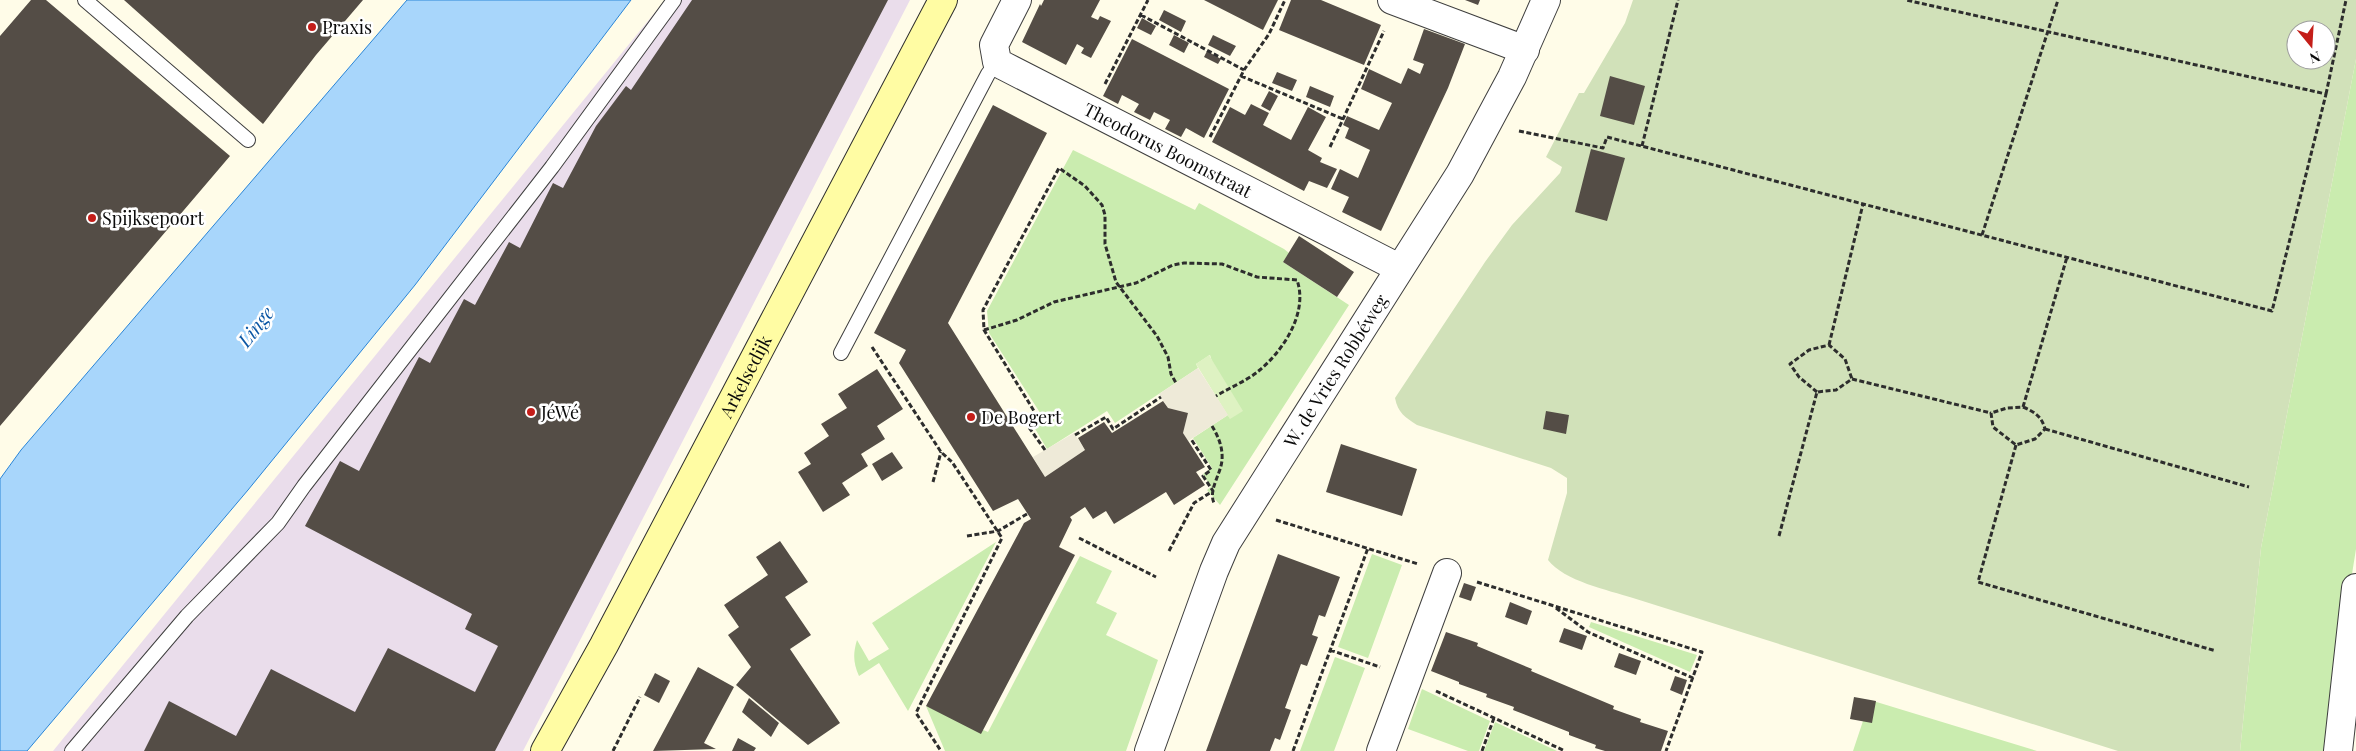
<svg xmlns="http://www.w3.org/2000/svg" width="2356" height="751" font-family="'Playfair Display',serif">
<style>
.industrial{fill:#eaddeb}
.green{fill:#caecaf}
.cemetery{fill:#d1e1b9;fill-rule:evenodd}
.pitch{fill:#def2c2}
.plaza{fill:#eeead8}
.water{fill:#a8d6fb;stroke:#2a85d7}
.building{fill:#544d46}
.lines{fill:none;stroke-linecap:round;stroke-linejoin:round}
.lane-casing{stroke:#3e3e3e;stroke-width:16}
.street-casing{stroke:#3e3e3e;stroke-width:30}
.secondary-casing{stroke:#2d2d2d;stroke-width:30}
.path{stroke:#2d2d2d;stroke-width:3;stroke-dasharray:5 2.5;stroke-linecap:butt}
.lane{stroke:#fff;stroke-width:14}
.street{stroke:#fff;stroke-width:28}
.secondary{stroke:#fffca3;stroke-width:28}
.poi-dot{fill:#c41e19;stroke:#fff;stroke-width:2}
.labels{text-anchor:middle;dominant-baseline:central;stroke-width:5;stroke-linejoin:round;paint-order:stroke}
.poi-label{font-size:18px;fill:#0b0b0b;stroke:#fff;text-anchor:start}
.street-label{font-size:18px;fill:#0b0b0b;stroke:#fff}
.water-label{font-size:19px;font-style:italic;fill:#0c57a4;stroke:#fff}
</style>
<rect width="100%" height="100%" fill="#fffce8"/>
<path class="industrial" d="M665 0H910L523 751H53Z"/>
<path class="green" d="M2356 59V549L2343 630 2332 751H2240L2261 548Z
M1073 150 1195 210 1199 203 1284 249 1289 253 1283 262 1349 305 1220 505 1207 490 1211 487 1203 474 1212 468 1193 438 1228 415 1230 419 1210 355 1196 364 1198 368 1115 423 1107 411 1047 449 1034 427 1044 419 989 333 987 311Z
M996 542 908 711 879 663 859 676C853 663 853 653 857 640L869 661 889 649 872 623Z
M1372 554 1402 565 1368 658 1338 647Z
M1080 556 1112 571 1096 603 1117 613 1106 635 1158 660 1126 751H945L926 706 988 732Z
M1591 622 1697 655 1690 672 1589 627Z
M1335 657 1365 668 1334 751H1300Z
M1422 689 1490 721 1479 751H1468L1408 729Z
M1870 700 2037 751H1853Z
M1495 722 1557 751H1484Z"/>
<path class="cemetery" d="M1633 0H2356V59L2261 548 2240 751H2118L1633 598C1608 590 1564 581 1548 560L1567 493V478L1551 468 1417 425C1405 417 1398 413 1395 398L1485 262 1512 225 1560 173 1562 167 1546 157 1579 93H1584L1625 23ZM2296 30H2326V60H2296Z"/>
<path class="pitch" d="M1209 355 1243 411 1230 419 1196 364Z"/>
<path class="plaza" d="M1198 368 1228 415 1188 441 1183 433 1188 413 1168 408 1159 394Z
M1074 433 1085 450 1045 477 1033 457Z"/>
<path class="water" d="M407 0H631L415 285 248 490 27 751H0V479L21 450Z"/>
<path class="building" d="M31 0H46L230 156 0 426V36Z
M124 0H363L316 55 263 124Z
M692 0H888L495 751H144L169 701 236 736 271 669 355 712 388 648 475 692 498 646 465 629 472 614 305 526 340 461 359 471 419 357 430 363 464 299 475 305 509 242 520 248 553 183 563 188 596 126 626 86 631 90Z
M1044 0H1100L1091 17 1098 20 1100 16 1111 21 1091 58 1081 53 1084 48 1077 44 1066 65 1022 42 1040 4 1041 6Z
M1204 0H1278L1263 30Z
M1291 0H1321L1381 25 1364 65 1279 30Z
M1465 0H1480L1478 5Z
M1164 10 1186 21 1181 32 1159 20Z
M1142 18 1156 26 1151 35 1137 28Z
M1424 29 1465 44 1448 88 1381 231 1342 212 1349 197 1331 189 1340 169 1358 178 1370 150 1345 138 1349 128 1343 125 1347 116 1379 130 1392 103 1361 89 1369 69 1401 84 1408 68 1420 74 1424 64 1413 60Z
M1174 35 1189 43 1184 53 1169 45Z
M1213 35 1236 46 1230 56 1208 45Z
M1132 39 1229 89 1204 138 1186 128 1181 137 1165 129 1170 120 1154 112 1150 120 1134 112 1139 104 1122 95 1118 104 1103 96Z
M1207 51 1221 59 1218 64 1204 57Z
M1277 72 1297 80 1292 91 1272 83Z
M1610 76 1645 86 1634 125 1600 116Z
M1310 86 1334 96 1330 107 1306 97Z
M1269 91 1278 96 1270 111 1261 106Z
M1251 104 1269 113 1263 125 1291 140 1308 107 1326 117 1308 150 1322 158 1320 162 1337 169 1327 188 1309 181 1304 191 1212 142 1230 107 1245 115Z
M993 105 1047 133 948 323 1045 477 1085 450 1078 438 1104 422 1112 433 1163 401 1168 408 1188 413 1183 433 1205 467 1196 472 1205 485 1174 505 1166 492 1114 524 1106 511 1093 519 1085 507 1070 517 1072 520 1059 547 1075 555 981 734 926 706 1024 523 1031 519 1018 499 993 511 899 363 906 350 874 333Z
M1591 149 1625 158 1607 221 1575 212Z
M1299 236 1354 272 1337 297 1283 262Z
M877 369 903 409 877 426 885 439 861 454 868 466 842 483 850 495 823 512 798 472 811 464 804 453 829 436 821 424 847 408 838 394Z
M1546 411 1569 415 1566 434 1543 429Z
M1341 444 1417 469 1402 516 1326 492Z
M892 452 903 468 882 481 872 464Z
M780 541 808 582 785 597 811 635 790 649 840 723 808 745 736 685 751 667 728 635 739 627 724 605 768 575 756 557Z
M1278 554 1340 577 1325 617 1319 615 1312 635 1318 637 1307 666 1301 664 1285 708 1291 710 1280 740 1275 738 1270 751H1206Z
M1464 583 1476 587 1471 601 1459 597Z
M1510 602 1532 611 1527 625 1505 617Z
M1564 628 1587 636 1582 650 1559 642Z
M1446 632 1478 643 1477 646 1532 669 1531 671 1614 706 1613 709 1641 719 1640 722 1668 731 1661 751H1605L1595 748 1596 745 1569 735V732L1513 710 1514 707 1486 697 1487 694 1459 684V682L1431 671Z
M1619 653 1641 661 1636 675 1614 667Z
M698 667 734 687 704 743 716 749 653 751Z
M655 673 670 681 659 703 644 695Z
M1675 676 1687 680 1682 695 1670 690Z
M1854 697 1876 701 1872 723 1850 719Z
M749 698 779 723 771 737 742 712Z
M738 738 756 748 754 751H732Z"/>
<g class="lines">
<defs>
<path id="lane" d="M85 0 248 140
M841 353 988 74 997 62
M72 751 187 616 278 523 304 486 552 167 674 0"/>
<g id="street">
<path id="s1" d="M1017 0 994 45 997 62 1004 66 1399 268"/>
<path d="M1392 0 1525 50"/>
<path id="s2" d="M1149 751 1214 571 1226 543 1460 174 1512 77 1546 0"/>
<path d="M1381 751 1447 573"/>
<path d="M2338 751 2356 588"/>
</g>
<g id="secondary">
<path id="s3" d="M545 751 604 645 943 0"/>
</g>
</defs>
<use href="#lane" class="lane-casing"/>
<use href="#street" class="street-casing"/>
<use href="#secondary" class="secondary-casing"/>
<path class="path" d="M1141 15 1244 70
M1241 76 1343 119
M1105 84 1148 0
M2326 94 2346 0
M1519 131 1603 148 1607 137 2272 311 2326 94 1906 0
M1210 137 1244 70 1269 34 1285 0
M1642 146 1678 0
M1330 147 1384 31
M1982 235 2058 0
M984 330 1017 320 1054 302 1136 283 1173 265 1184 263 1222 264 1257 277 1297 280C1309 314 1281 354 1256 373 1244 382 1229 388 1216 396
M1829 345 1863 204
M872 347 941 452 952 462 1002 538 916 713 941 751
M1817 392 1799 377 1790 364 1809 350 1829 345 1845 359 1852 379
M2023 407 2067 257
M2023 407C2035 412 2042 417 2045 429L2035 439 2016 445 1993 427 1991 413 2007 408Z
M1212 426C1218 436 1223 447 1222 460 1221 474 1208 490 1214 503
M2045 429 2249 487
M1075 435 1106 417 1113 429 1161 397
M2016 445 1978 582 2216 651
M1045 450 1028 426 1039 419 984 330 983 310 1059 168 1085 186 1102 205 1105 215V244L1116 282 1157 336 1168 357 1171 374 1176 383
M933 482 941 452
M1276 520 1418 564
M967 536 998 531 1027 514
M1779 536 1817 392 1836 390 1852 379 1991 413
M1079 538 1156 577
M1169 551 1194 503 1213 491 1203 476 1211 470 1191 439
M1477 582 1702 652 1666 751
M1556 608 1588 632 1693 678
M1330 650 1380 667
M1436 691 1565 751
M613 751 640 697
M1293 751 1368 548
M1482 751 1494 718"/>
<use href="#lane" class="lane"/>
<use href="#street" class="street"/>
<use href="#secondary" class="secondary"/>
</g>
<g class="poi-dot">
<circle cx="312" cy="27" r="5"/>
<circle cx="92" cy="218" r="5"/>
<circle cx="531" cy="412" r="5"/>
<circle cx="971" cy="417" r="5"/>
</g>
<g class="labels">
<g class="poi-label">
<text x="322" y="27">Praxis</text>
<text x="102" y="218">Spijksepoort</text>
<text x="541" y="412">JéWé</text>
<text x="981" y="417">De Bogert</text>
</g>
<g class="street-label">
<text stroke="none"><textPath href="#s1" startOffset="260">Theodorus Boomstraat</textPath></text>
<text stroke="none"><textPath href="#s2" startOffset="426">W. de Vries Robbéweg</textPath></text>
<text stroke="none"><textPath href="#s3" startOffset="425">Arkelsedijk</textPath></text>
</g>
<g class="water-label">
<text transform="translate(255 326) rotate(-52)">Linge</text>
</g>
</g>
<g transform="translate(2311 45) rotate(162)"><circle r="24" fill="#ffffff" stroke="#9d9d9d"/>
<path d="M0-4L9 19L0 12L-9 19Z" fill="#c41e19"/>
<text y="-8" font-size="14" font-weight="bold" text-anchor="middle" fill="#0b0b0b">N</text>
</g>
</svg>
